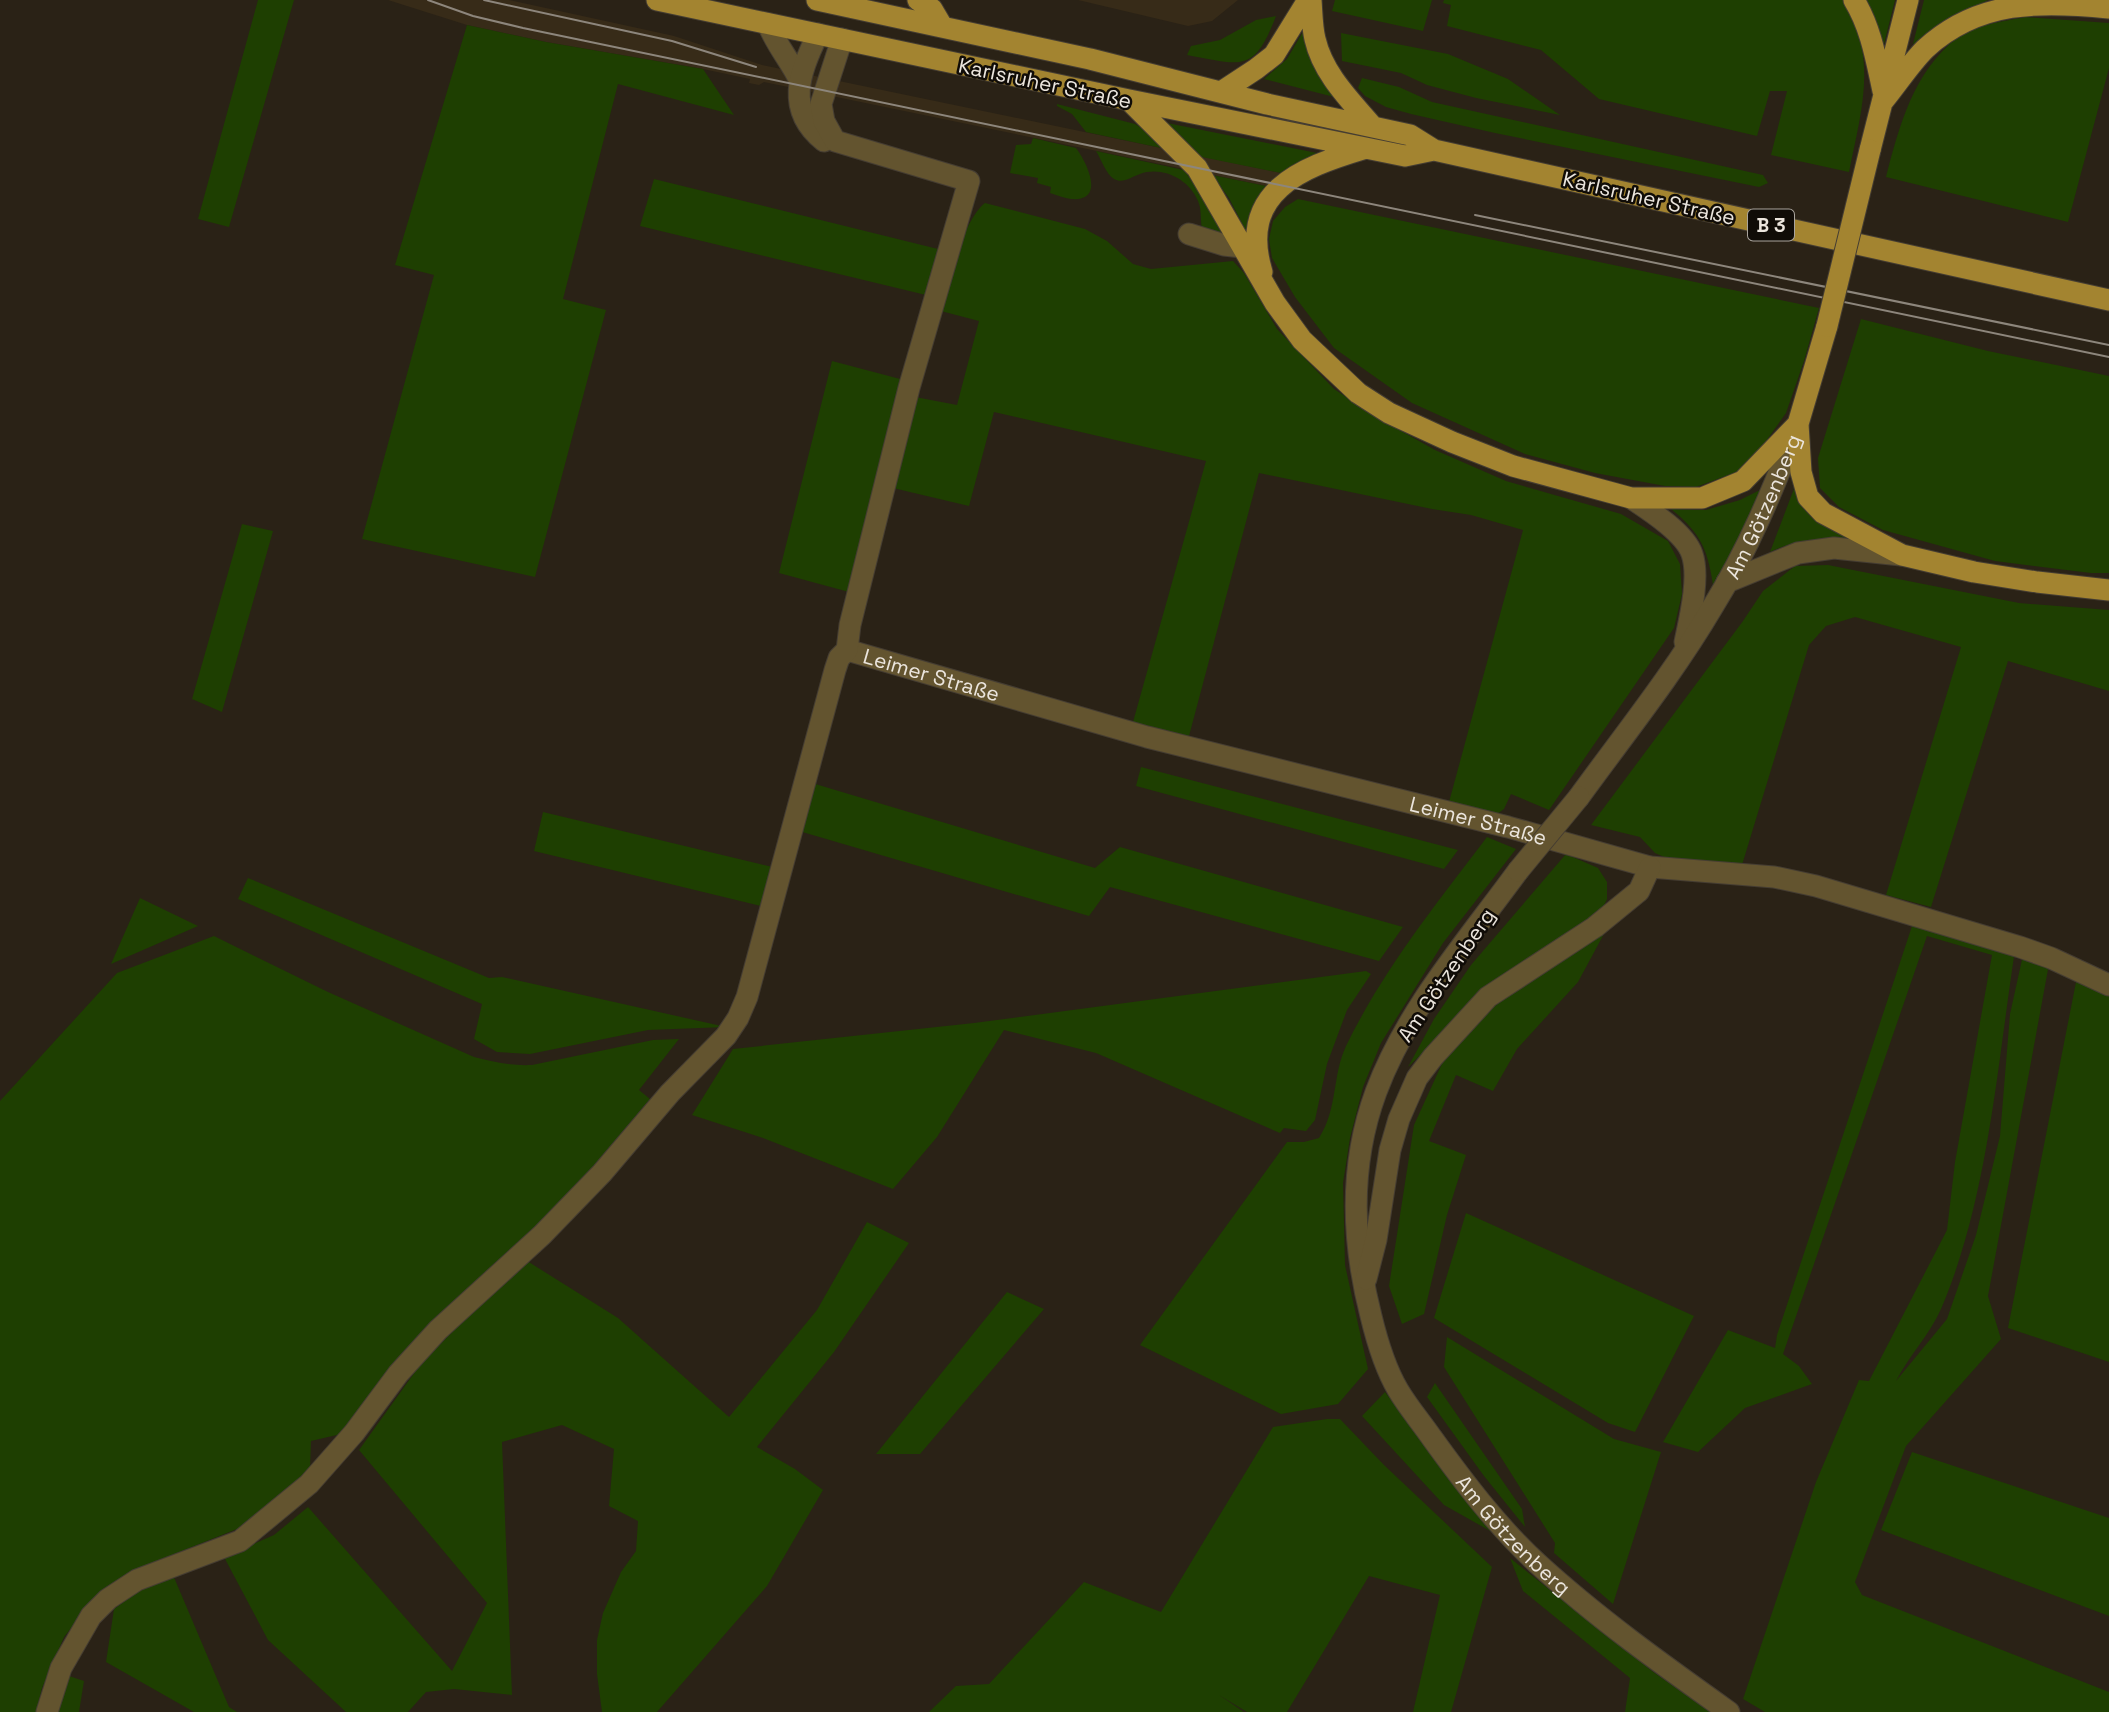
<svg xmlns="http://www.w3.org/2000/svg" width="2109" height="1712" font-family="'Space Grotesk',sans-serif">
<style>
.built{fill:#372b18}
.green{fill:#1e3f01}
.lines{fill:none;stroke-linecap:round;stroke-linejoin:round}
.minor-casing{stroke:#453d32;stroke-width:23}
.major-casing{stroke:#453d32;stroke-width:23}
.minor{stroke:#63542f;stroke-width:21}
.major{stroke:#a38430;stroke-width:21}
.tram{stroke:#8d867c;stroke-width:2}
.minor-bridge-casing{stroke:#453d32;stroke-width:23;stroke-linecap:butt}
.major-bridge-casing{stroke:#453d32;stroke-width:23;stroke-linecap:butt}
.minor-bridge{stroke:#63542f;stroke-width:21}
.major-bridge{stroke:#a38430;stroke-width:21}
.labels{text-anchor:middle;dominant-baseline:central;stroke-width:5;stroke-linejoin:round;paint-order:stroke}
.shield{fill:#100c07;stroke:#a9a49d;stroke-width:2}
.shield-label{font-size:19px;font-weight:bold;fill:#ebe5dd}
.street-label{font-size:21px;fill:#ebe5dd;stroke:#100c07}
</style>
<rect width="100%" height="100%" fill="#2a2216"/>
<path class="built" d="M388 0H509L674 36 762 65 1286 174 1271 187 764 82 759 85 749 83 750 79 703 69 546 42 467 25Z
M1078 0H1238L1212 21 1188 26Z"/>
<path class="green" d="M258 0H294L229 227 198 219Z
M1335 0H1432L1423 31 1332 11Z
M1444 0H1843C1879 57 1861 111 1849 172L1771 155 1787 91H1770L1757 136 1599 99 1541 50 1447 26 1451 5 1443 3Z
M1867 0H1895L1883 48Z
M1924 0H1988L1939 24 1917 43 1913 44Z
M1276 16C1254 74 1242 65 1187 55L1191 46 1220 40 1256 20Z
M2025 17 2109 23V68L2068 222 1886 177C1899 127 1913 72 1957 38 1976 24 2002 22 2025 17Z
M467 25 546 42 703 69 734 115 618 84 563 299 606 310 535 577 362 539 434 275 395 265Z
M1304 30 1334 97 1264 79 1287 59Z
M1341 33 1448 54 1508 79 1560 115 1476 98 1427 85 1401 73 1342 61Z
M1362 78 1399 87 1432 102 1763 175 1768 183 1759 187 1495 133 1411 114 1386 107 1365 96 1358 88Z
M1057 104 1135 124 1147 131 1166 149 1086 132 1072 114 1057 106Z
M1167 123 1317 153 1286 174 1197 156Z
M1033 138 1076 148C1086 161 1107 202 1071 199 1064 198 1057 195 1050 193L1051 187 1037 183 1038 178 1010 173 1016 145 1031 144Z
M1096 151 1184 170 1215 212 1222 231 1219 233 1202 228C1200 219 1202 210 1198 201 1189 179 1162 166 1140 174 1131 177 1123 184 1114 179 1106 174 1101 159 1096 151Z
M1212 175 1271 187 1256 207 1246 231 1229 198Z
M654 179 938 249 926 295 640 226Z
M1298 199 1819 308 1804 361 1786 413 1759 451 1742 470 1696 487 1665 486 1595 473 1525 454 1412 403 1334 348 1295 297 1272 258 1269 239 1273 221 1285 207Z
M985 203 1085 229 1107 241 1133 264 1151 269 1233 261 1244 273 1277 329 1334 389 1378 418 1435 450 1506 481 1621 514 1668 541 1680 564 1682 594 1674 628 1549 810 1511 794 1504 809 1496 815 1449 802 1523 530 1471 515 1432 509 1259 473 1189 736 1133 722 1206 461 994 412 969 506 893 488 915 397 957 405 979 321 937 310C946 285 965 217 985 203Z
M1861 319 1988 351 2109 376V573H2091L1995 561 1883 530 1839 507 1820 488 1818 458Z
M832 361 904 380 849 592 779 573Z
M1795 486 1852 540C1820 539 1800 538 1770 552Z
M1762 489 1714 591C1708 551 1703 535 1671 509L1706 510 1740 500Z
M242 524 273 531 222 712 192 699Z
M1828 565 2019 603 2109 610V691L2008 661 1931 907 1886 895 1961 647 1855 617 1826 626 1809 645 1742 865 1669 859 1655 853 1640 837 1591 825 1743 621 1763 591 1795 566Z
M1141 767 1458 850 1444 869 1136 786Z
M812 783 1095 868 1120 847 1403 927 1379 961 1110 887 1089 916 799 831Z
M543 812 777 868 765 907 534 851Z
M1487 837 1516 849 1443 943 1381 1043 1363 1087 1350 1138 1343 1183 1345 1265 1368 1369 1338 1404 1281 1414 1140 1345 1287 1142H1304L1319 1138C1338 1108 1332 1076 1346 1046 1383 970 1436 904 1487 837Z
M1566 854 1598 868 1607 882V899L1597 920 1484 993 1408 1067 1434 1019 1471 965Z
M248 878 489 978 502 977 726 1027 648 1030 530 1054 497 1052 474 1039 482 1004 238 899Z
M140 898 198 926 111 964Z
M1914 920 2015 950C1997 1067 1988 1199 1941 1309 1930 1334 1909 1356 1896 1381L1947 1319 1976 1235 2000 1136 2010 1014 2023 955 2049 964 1988 1296 2001 1339 1906 1446 1855 1582 1862 1595 2109 1692V1712H1765L1743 1699 1816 1482 1859 1380 1869 1381 1947 1230 1955 1162 1992 955 1927 936 1783 1354 1799 1366 1812 1384 1745 1408 1698 1452 1663 1442 1728 1330 1775 1348 1777 1335Z
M1605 932 1578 982 1517 1049 1493 1091 1456 1075 1429 1141 1466 1155 1447 1215 1424 1314 1402 1324 1389 1286 1414 1125 1446 1055 1491 1009 1525 982Z
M214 936 328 992 474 1057C494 1062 511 1066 532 1065L653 1040 679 1039 639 1090 650 1099 569 1195 341 1434 311 1441 310 1468 281 1496 242 1527 149 1564 98 1594 64 1637 42 1688 36 1712H0V1101L117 973Z
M1366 971 1371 974 1347 1010 1327 1064 1315 1120 1306 1131 1284 1128 1280 1133 1096 1053 1004 1030 937 1137 893 1189 763 1138 692 1115 733 1049 974 1023Z
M2077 977 2109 992V1362L2008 1328Z
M1466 1213 1694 1316 1635 1432 1608 1423 1434 1318Z
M867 1222 909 1243 834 1352 757 1447 795 1469 823 1490 767 1586 657 1712H602L597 1674V1640L603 1613 621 1572 636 1551 638 1521 609 1506 614 1449 562 1425 502 1442 512 1695 454 1689 426 1692 408 1712H346L268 1640 224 1557 274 1535 308 1507 452 1671 487 1603 359 1450 420 1365 524 1259 618 1318 729 1417 817 1310Z
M1007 1292 1044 1309 920 1454H876Z
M1447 1337 1614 1439 1661 1452 1613 1604 1554 1553 1555 1543 1444 1367Z
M1435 1383 1522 1509 1525 1527 1484 1476 1427 1397Z
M1385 1392 1492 1532 1444 1505 1362 1416Z
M1327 1419H1340L1384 1465 1492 1567 1451 1712H1413L1440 1595 1369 1576 1287 1712H1247L1219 1695 1244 1712H929L956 1686 989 1684 1084 1582 1161 1612 1273 1427Z
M1912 1452 2109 1518V1616L1881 1530Z
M1510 1558 1652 1671 1710 1712H1625L1630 1678 1523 1591Z
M173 1575 229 1707 237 1712H194L106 1662 114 1609 140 1590Z
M69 1676 84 1681 79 1712H57Z"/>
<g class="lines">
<defs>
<g id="minor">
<path d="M768 24C776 45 790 60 800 81"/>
<path d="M818 34C799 72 785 110 824 141"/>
<path d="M1189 234 1224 245 1242 247"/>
<path d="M1631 498C1649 510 1685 533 1692 554 1700 577 1690 618 1685 642"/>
<path d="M1727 582 1798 553 1834 548 1901 555"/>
<path id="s1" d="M847 650 1147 737 1508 827 1650 867 1774 877 1816 886 2020 947 2051 958 2109 985"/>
<path id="s2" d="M1579 797C1624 735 1673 674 1712 608 1748 550 1774 488 1798 424"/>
<path id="s3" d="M1518 871C1467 941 1407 1009 1376 1092 1349 1165 1352 1242 1371 1316 1377 1341 1385 1368 1398 1390 1408 1407 1421 1422 1432 1438 1463 1481 1497 1526 1537 1563 1597 1618 1663 1665 1729 1712"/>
<path d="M1366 1279 1376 1240 1390 1150 1399 1119 1417 1078 1433 1057 1488 997 1595 927 1639 891 1650 867"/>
<path d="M47 1712 61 1668 91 1616 108 1599 137 1580 240 1541 309 1484 354 1433 398 1374 438 1330 542 1235 602 1173 670 1093 726 1036 738 1018 747 997 835 670 839 658 847 650 850 625 909 388 969 181 835 141 824 121 821 104 842 39"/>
</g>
<path id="major" d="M657 0 1129 100 1405 156 1434 150
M817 0 1090 59 1267 104 1410 135 1434 150 2109 300
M918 0 932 9 942 26
M1311 0C1312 13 1312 27 1315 39 1323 74 1350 100 1373 127
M1854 0C1871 28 1876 59 1883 91
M1221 92 1256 69 1274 55 1308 0
M1129 100 1197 168 1275 303 1302 340 1358 393 1389 413 1452 442 1513 466 1631 498H1702L1743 481 1798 424
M1884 100C1898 83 1910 64 1925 49 1978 0 2040 1 2109 8
M1870 150 1908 0
M1262 272C1238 192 1300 168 1363 149
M1827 326 1798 424 1801 472 1808 497 1823 513 1902 555 1974 572 2037 582 2109 590"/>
</defs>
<use href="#minor" class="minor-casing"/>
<use href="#major" class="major-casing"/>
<use href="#minor" class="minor"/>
<use href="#major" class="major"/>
<path class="tram" d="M428 0 473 16 523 28 2109 357
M484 0 672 41 756 67
M1475 215 2109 345"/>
<defs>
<path id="minor-bridge" d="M1518 871 1579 797"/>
<path id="major-bridge" d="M1827 326 1870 150"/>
</defs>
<use href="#minor-bridge" class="minor-bridge-casing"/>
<use href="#major-bridge" class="major-bridge-casing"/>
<use href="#minor-bridge" class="minor-bridge"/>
<use href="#major-bridge" class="major-bridge"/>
</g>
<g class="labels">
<rect class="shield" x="1748" y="209.5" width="46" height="31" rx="5"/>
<g class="shield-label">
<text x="1771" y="225">B 3</text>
</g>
<g class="street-label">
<text transform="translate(1045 83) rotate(12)">Karlsruher Straße</text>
<text transform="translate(1649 198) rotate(13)">Karlsruher Straße</text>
<text stroke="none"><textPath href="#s2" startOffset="345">Am Götzenberg</textPath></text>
<text stroke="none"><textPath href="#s1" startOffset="88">Leimer Straße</textPath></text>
<text stroke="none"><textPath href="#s1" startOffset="654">Leimer Straße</textPath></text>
<text transform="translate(1446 975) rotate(-56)">Am Götzenberg</text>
<text stroke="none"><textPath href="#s3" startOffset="756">Am Götzenberg</textPath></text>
</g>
</g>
</svg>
